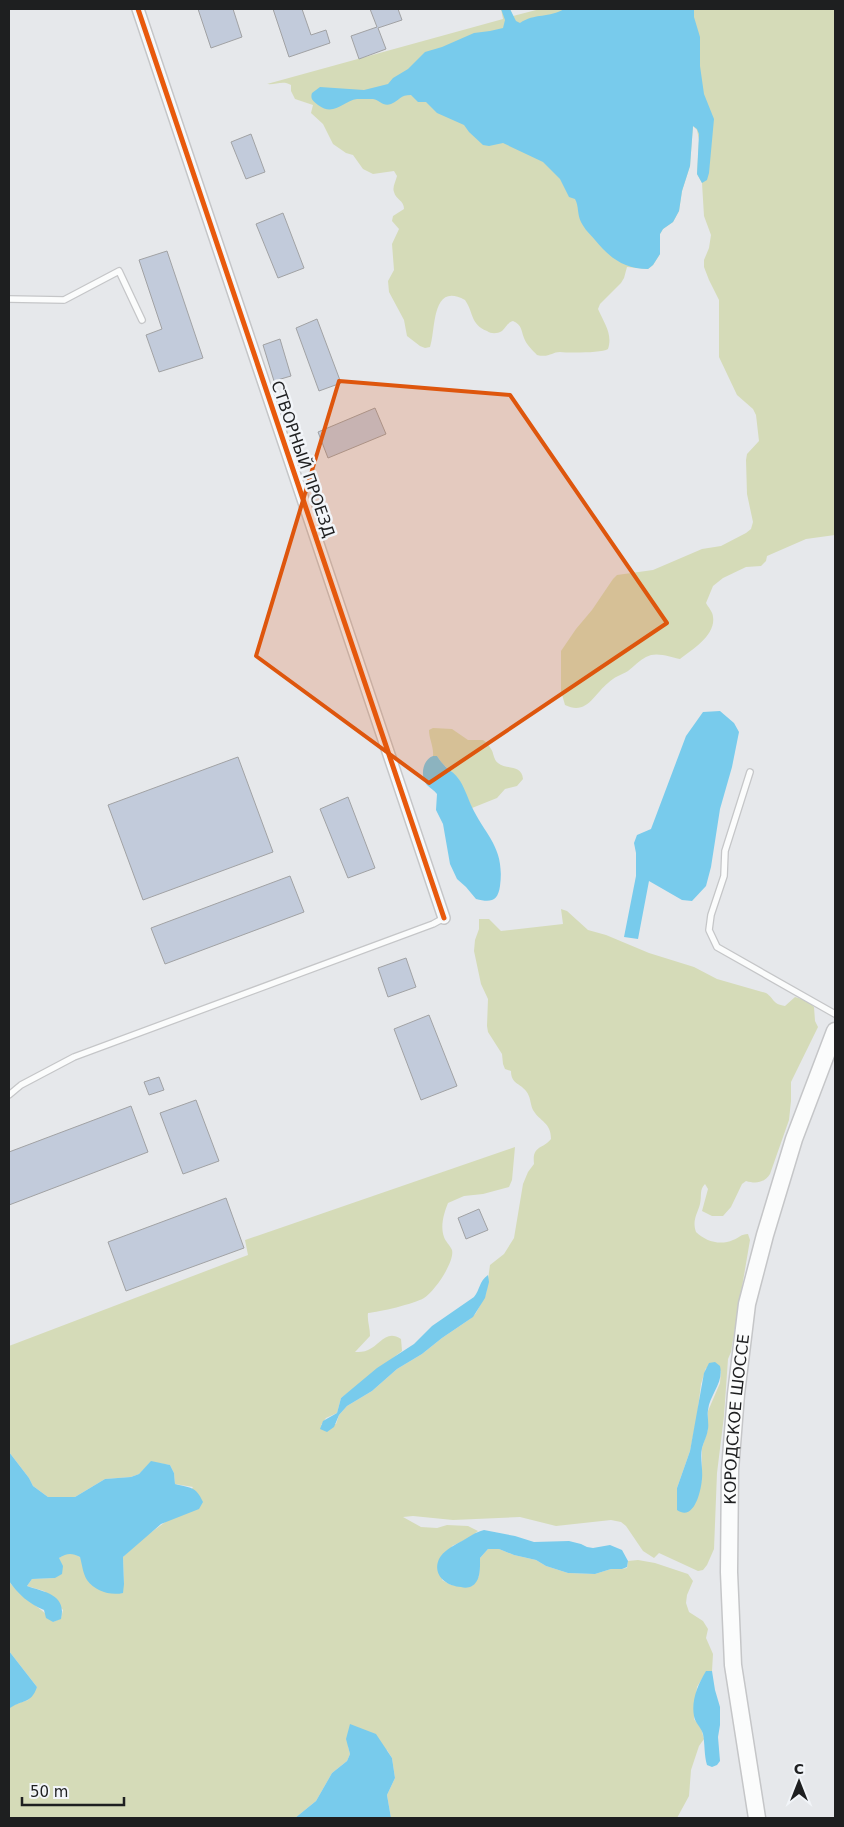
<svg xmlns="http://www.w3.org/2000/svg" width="844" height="1827" font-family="'DejaVu Sans',sans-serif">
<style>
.green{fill:#d5dbb8;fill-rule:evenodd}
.water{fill:#78cbec}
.building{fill:#c2cbdb;stroke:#a1a2a4}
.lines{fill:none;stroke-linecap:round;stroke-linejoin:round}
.service-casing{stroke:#c5c6c8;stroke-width:8}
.minor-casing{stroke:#c5c6c8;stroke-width:14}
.secondary-casing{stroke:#c5c6c8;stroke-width:19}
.service{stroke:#fbfcfc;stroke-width:5.5}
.minor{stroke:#fbfcfc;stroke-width:11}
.secondary{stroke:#fbfcfc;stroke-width:16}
.cycleway-casing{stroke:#f2f5f9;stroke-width:8}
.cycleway{stroke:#e8590c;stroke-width:5}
.marked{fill:#de560d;fill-opacity:0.2;stroke:#de560d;stroke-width:4;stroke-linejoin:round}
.labels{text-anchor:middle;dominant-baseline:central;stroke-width:5;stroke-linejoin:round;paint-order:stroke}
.street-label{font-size:16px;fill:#1e1f20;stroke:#f2f5f9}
</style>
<rect width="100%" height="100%" fill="#e6e8eb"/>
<path class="green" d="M501 9H510L513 16 540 9H835V535L806 539 767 556 766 561 761 566 746 567 723 578 713 586 706 603C708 607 713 612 713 617 716 635 692 650 680 659 670 657 656 651 646 657 640 660 634 666 628 671 621 675 614 677 608 683 594 694 587 716 565 705L561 691V651L576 629 592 610 613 579 617 575 653 570 702 549 721 546 746 533 751 529 753 522 747 494 746 460 747 454 759 441 756 415 753 409 737 395 719 357V300L709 280 704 267V260L709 248 711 235 704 216 702 183 697 174 699 140 697 130 693 126 690 166 682 191 679 211 673 222 663 229 660 234V254L653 265 648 269 627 267 624 278 621 283 600 304 598 309C604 323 613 334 608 349 602 353 569 353 560 352 552 352 549 358 537 355 533 351 526 344 524 338 521 330 522 325 513 321 507 323 506 327 502 331 497 334 491 334 487 331 470 324 474 313 465 300 431 281 436 330 430 347L425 348 420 346 407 336 404 320 389 292 388 281 394 270 392 244 399 229 392 221 393 216 404 209C404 200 396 200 394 192 392 187 396 181 397 176L394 171 373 174 363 169 353 155 346 153 333 144 323 124 311 113 313 105 295 99 291 91V85C283 80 276 85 267 84L503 19Z
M433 728 452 729 468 740H483C486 742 489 745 491 749 494 753 493 759 498 763 506 770 522 764 523 779L517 786 505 789 497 798 472 808 458 778 442 763 437 756H433C434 747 429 739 429 730Z
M561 909 567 911 588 930 606 935 649 953 694 967 717 979 766 993C775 999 772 1004 785 1006L795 997 808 1001 814 1007 815 1021 818 1027 791 1082V1101L789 1120 770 1174C764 1183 756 1184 746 1181L742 1184 731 1207 723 1216H712L702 1211 708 1189 705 1184C699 1190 702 1196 700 1204 697 1215 692 1220 696 1232 705 1241 720 1246 733 1240 739 1238 741 1234 748 1234L750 1240 731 1352 728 1359 724 1416 717 1473 714 1549 707 1565 703 1570 698 1571 659 1553 654 1558 643 1551 626 1526 621 1522 611 1520 556 1526 520 1517 453 1520 413 1516 403 1517 421 1527 437 1528 447 1525 468 1526 478 1531 469 1538 452 1546 442 1580 451 1585 472 1586 479 1576 480 1558 488 1549H499L514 1555 536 1560 546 1566 568 1573 595 1574 611 1569H621L627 1568 628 1561 638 1560 655 1563 688 1574 693 1581 687 1595 686 1603 689 1612 703 1621 708 1629 706 1638 713 1654 712 1671 706 1672 697 1687 694 1714V1719L701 1728 704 1739 699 1746 691 1770 689 1796 677 1818H391L387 1795 395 1778 392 1758 387 1750 348 1746 350 1754 347 1761 332 1773 316 1801 295 1818H9V1709L13 1705 28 1700 37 1687 9 1651V1581C22 1600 40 1605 53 1622L61 1618 63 1610 44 1591 27 1586 32 1579 55 1578 59 1558 66 1553H73L124 1584 123 1557 142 1539 168 1520 193 1487 175 1484 174 1473 170 1465 151 1462 139 1474 131 1477 105 1479 75 1497H48L33 1486 29 1478 9 1452V1346L248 1255 245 1240 515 1147 512 1180 509 1187 483 1194 464 1196 448 1203C444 1213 440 1226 444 1237 445 1241 450 1245 452 1250 455 1262 434 1292 424 1298 414 1304 379 1312 368 1313 367 1321 370 1327 370 1336L355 1352C359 1352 364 1352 368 1350 380 1345 386 1329 401 1339L402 1351 341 1398 337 1413 326 1418 321 1425 336 1424 339 1415 347 1406 372 1391 397 1369 422 1354 442 1338 470 1319 476 1313 486 1294 490 1265 504 1254 514 1238 523 1184 528 1172 534 1164C532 1145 542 1150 551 1139 551 1122 540 1122 533 1110 530 1104 531 1097 526 1091 520 1083 511 1084 511 1071L505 1069 503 1064 502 1054 488 1032 487 1026 488 999 481 984 474 951 475 940 479 929V919H489L501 931 563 924ZM706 1368 721 1371 720 1383 708 1411V1429L702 1448V1479L695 1504 677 1510V1488L690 1451 697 1417 701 1384Z"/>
<path class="water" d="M501 9H510L516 21 520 23C534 13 550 18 564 9H694V17L700 37V66L704 94 714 119 709 173 707 180 702 183 697 174 699 134 697 129 693 126 690 166 682 191 679 211 673 222 663 229 660 234V254L653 265 648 269C624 269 610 258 595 240 590 234 585 230 581 222 577 214 579 206 575 199L569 197 560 179 543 162 503 143 489 146 483 145 469 132 464 125 437 113 426 102H418L411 95C400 95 400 100 391 104 383 107 380 100 373 99 368 99 362 99 357 99 343 101 334 117 318 105 313 101 310 99 312 93L320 87 364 90 388 84 393 78 408 69 425 52 442 47 474 33 490 31 503 28 505 20Z
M720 711 734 723 739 732 732 767 720 809 711 867 706 886 692 901 682 900 649 881 638 939 624 937 636 876V853L634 843 637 835 651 829 686 736 703 712Z
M433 756H437C439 759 441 762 444 765 448 770 454 772 458 778 464 786 467 796 471 805 486 837 505 847 500 886 498 901 491 903 476 899L466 887 457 879 450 864 443 824 436 810 437 794C434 790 431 789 427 785 420 777 422 760 433 756Z
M488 1275 489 1282 485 1298 473 1317 442 1338 422 1354 397 1369 372 1391 347 1406 339 1415 334 1427 327 1432 320 1429 323 1421 337 1413 341 1398 377 1368 414 1344 432 1326 474 1297C480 1290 479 1281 488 1275Z
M715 1362 720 1366C724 1383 710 1394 708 1410 707 1416 709 1423 708 1429 707 1436 704 1441 702 1448 700 1458 703 1469 702 1479 701 1491 694 1522 677 1510V1488L690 1451 704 1373 709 1363Z
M9 1452 29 1478 33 1486 48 1497H75L105 1479 131 1477 139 1474 151 1461 170 1465 174 1473 175 1484C190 1488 196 1486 203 1502L199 1509 161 1524 123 1557 124 1584 123 1593C110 1596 95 1591 87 1580 83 1574 82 1564 80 1557 72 1553 67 1553 59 1558L63 1566 62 1574 55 1578 32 1579 27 1586C44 1592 67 1594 61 1619L53 1622 46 1618 44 1610C29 1604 18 1594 9 1581Z
M484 1530 515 1536 534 1542 569 1541 581 1544 587 1547 593 1548 610 1545 622 1550 628 1561 627 1567 622 1569H611L595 1574 568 1573 546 1566 536 1560 514 1555 499 1549H488L480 1558C480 1567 481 1581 472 1586 469 1588 464 1588 461 1587 446 1586 432 1575 439 1559 443 1551 453 1546 460 1542 468 1538 475 1532 484 1530Z
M9 1651 37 1687C31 1705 21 1699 9 1709Z
M706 1671H712L715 1690 720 1707V1725L718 1737 720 1761 717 1765 712 1767 707 1765C704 1755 705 1744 703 1734 701 1727 695 1723 694 1716 691 1701 698 1684 706 1671Z
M350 1724 376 1734 392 1758 395 1778 387 1795 391 1818H295L316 1801 332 1773 347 1761 350 1754 346 1739Z"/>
<path class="building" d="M198 9H233L242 37 211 48Z
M273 9H302L311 35 326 30 330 43 289 57Z
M370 9H398L402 20 378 28 386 49 359 59 351 36 377 27Z
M251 134 265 172 246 179 231 142Z
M283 213 304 268 278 278 256 224Z
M167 251 203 358 159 372 146 335 162 329 139 260Z
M317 319 341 383 319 391 296 328Z
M280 339 291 376 274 381 263 345Z
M375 408 386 434 328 458 318 432Z
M238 757 273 852 143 900 108 805Z
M348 797 375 868 348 878 320 809Z
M290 876 304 912 165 964 151 928Z
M406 958 416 987 388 997 378 968Z
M429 1015 457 1086 421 1100 394 1029Z
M159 1077 164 1090 149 1095 144 1082Z
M196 1100 219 1161 183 1174 160 1113Z
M131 1106 148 1152 9 1205V1152Z
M226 1198 244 1248 126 1291 108 1242Z
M479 1209 488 1230 466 1239 458 1218Z"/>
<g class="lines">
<defs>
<path id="service" d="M9 299 64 300 119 271 142 320
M750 772 725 851 724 876 711 915 709 930 717 947 835 1014
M9 1095 21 1085 74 1057 433 924 444 918"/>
<path id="minor" d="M138 9 444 918"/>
<g id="secondary">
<path id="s1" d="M757 1818 733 1665 729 1572 730 1470 736 1394 747 1304 765 1235 794 1139 835 1031"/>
</g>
</defs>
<use href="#service" class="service-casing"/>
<use href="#minor" class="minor-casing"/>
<use href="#secondary" class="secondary-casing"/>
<use href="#service" class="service"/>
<use href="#minor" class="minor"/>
<use href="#secondary" class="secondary"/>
<defs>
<path id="cycleway" d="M138 9 444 918"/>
</defs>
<use href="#cycleway" class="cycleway-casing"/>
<use href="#cycleway" class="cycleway"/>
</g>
<path class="marked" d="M339 381 510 395 667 623 429 783 256 656Z"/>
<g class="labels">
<g class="street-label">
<text transform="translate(303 459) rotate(71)">СТВОРНЫЙ ПРОЕЗД</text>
<text stroke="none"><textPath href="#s1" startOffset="401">КОРОДСКОЕ ШОССЕ</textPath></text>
</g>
</g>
<rect width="844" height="1827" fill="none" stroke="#1e1f20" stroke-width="20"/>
<g transform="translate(799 1782)" stroke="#f2f5f9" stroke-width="4" paint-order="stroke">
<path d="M0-4L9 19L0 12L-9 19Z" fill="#1e1f20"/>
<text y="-8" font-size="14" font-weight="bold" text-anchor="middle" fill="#1e1f20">С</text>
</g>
<path d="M22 1797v8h102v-8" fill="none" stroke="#1e1f20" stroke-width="2.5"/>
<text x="30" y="1797" font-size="15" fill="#1e1f20" stroke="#f2f5f9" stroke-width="4" paint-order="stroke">50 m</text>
</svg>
